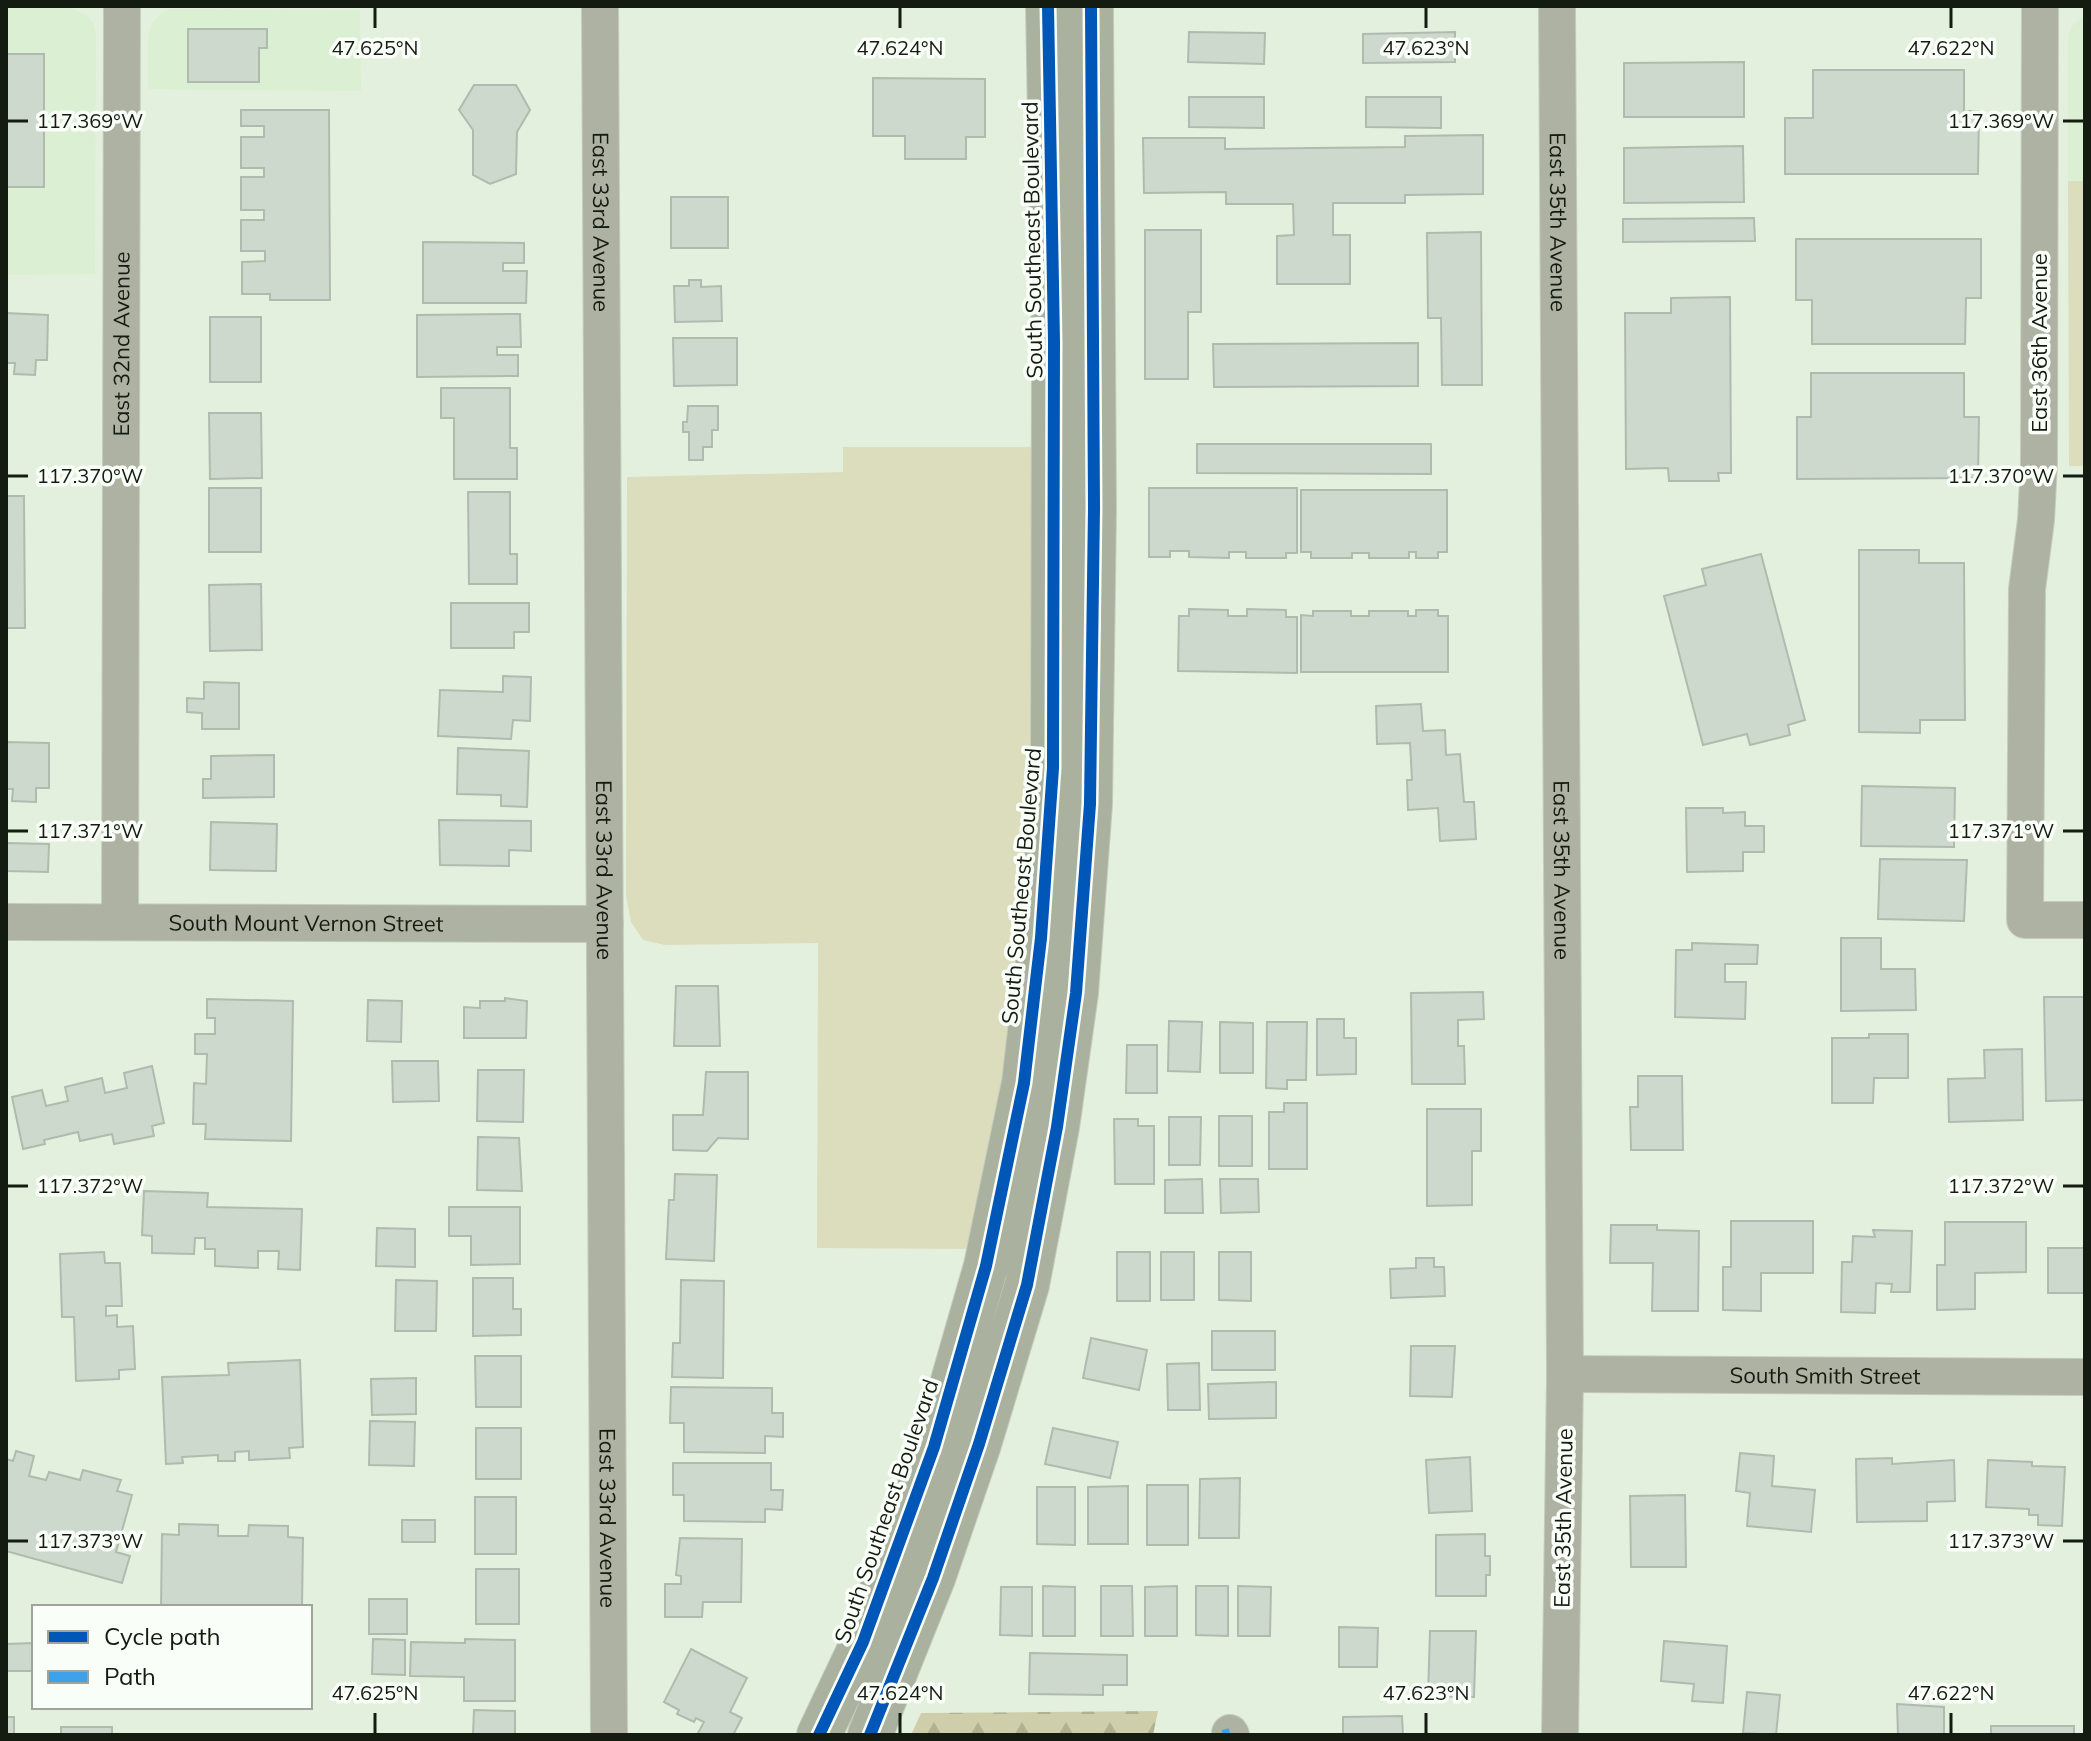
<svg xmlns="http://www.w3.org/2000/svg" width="2091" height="1741" font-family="Mulish,sans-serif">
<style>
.built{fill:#dbefd2}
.grass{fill:#dcddbc}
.forest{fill:url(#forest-firs)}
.building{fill:#ced9cd;stroke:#b0bbaf;stroke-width:2}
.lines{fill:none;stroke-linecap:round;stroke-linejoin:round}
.street-casing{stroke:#c4ccbf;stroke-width:38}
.secondary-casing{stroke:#c4ccbf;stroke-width:46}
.street{stroke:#aeb2a3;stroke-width:36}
.secondary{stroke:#abb19f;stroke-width:44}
.quiet{stroke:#3da2ea;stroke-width:10;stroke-dasharray:20 10;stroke-linecap:butt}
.cycleway-casing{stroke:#fafef8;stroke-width:17}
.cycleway{stroke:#0057b8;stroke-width:12}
.ticks{fill:none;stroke:#141c11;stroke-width:3}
.labels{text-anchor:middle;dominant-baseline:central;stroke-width:7;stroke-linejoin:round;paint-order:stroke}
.street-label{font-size:22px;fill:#141c11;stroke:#fafef8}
.ticks-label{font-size:20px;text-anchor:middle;fill:#141c11;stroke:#fafef8;stroke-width:7;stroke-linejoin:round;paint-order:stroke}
</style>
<defs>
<pattern id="forest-firs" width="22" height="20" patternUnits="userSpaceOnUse" patternTransform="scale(2)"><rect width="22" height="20" fill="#cecfaa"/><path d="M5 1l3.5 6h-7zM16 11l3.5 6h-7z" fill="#b0b191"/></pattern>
</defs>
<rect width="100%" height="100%" fill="#e4f0de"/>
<path class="built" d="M6 8H71L88 16 93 23 96 33 95 274 6 275Z
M169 9 360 10 361 91 148 89V36L152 24 160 14Z
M2085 15V181H2068V37L2071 27Z"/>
<path class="grass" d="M2068 181H2085V466H2069Z
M843 447H1036C1034 580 1035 714 1027 847 1020 982 998 1116 971 1249L817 1248 818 943 665 945 643 940 631 922 626 896 627 477 843 472Z"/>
<path class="forest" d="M1158 1711 1153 1735H911L921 1713Z"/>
<path class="building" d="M188 29H267V48H259V82H188Z
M1189 32 1265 33 1264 64 1188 62Z
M1455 32V62L1363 63V34Z
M6 54H44V187H6Z
M1744 62V117H1624V63Z
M1813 70H1964V111H1979L1978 174H1785V118H1813Z
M873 78 985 79V137H966V159H905V136H873Z
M474 85H516L530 110 517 132 516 174 490 184 473 175V130L459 110Z
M1189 97H1264V128L1189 127Z
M1366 97H1441V128L1366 127Z
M241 110H329L330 300H270V294H242V262L265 261V251H241V220H264V210H241V177H264V168H241V137H264V126H241Z
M1483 135V194L1405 195V203H1333V235H1350V284H1277V236L1294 235 1293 204H1226V192L1144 193 1143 138H1225V149L1405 147V136Z
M1743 146 1744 202 1624 203V148Z
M671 197H728V248H671Z
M1754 218 1755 241 1623 242V219Z
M1145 230H1201V312H1188V379H1145Z
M1481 232 1482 385H1442L1441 318H1428L1427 233Z
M1796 239H1981V298H1966L1965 344H1812V300H1796Z
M423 242 524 243V263H503V271H527L526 303H423Z
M689 280H701V287L721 286 722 321 675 322 674 286H689Z
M1730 297 1731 473H1718L1719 481H1669L1668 468 1626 469 1625 313H1671V298Z
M6 313 48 315 47 360H36L35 375 14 374 15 363H6Z
M520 314 521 347H497V355H518V376L417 377V315Z
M210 317H261V382H210Z
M673 338H737V385L674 386Z
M1418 343V386L1214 387 1213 344Z
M1811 373H1964V417H1979L1978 478 1797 479V417H1811Z
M441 388H510V448H517V479H454V418H441Z
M688 406H718V430H712V447H703V460H689V432H683V422H687Z
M209 413H261L262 478 210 479Z
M1197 444H1431V474L1197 473Z
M209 488H261V552H209Z
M1149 488H1297V553H1286V558H1246V552H1229V558L1189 557V551H1170V557H1149Z
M1301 490H1447V552H1438V558H1416V552H1409V558H1369V553H1352V558H1311V552H1301Z
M468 492H510V554H517V584H469Z
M6 496H24L25 628H6Z
M1859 550H1919V563H1964L1965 720H1920V733L1859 732Z
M1761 554 1805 720 1788 725 1790 735 1750 745 1747 734 1703 745 1664 596 1706 585 1702 569Z
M261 584 262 650 210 651 209 585Z
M451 603H529V632H514V648H451Z
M1189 609 1228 610V616H1247V609L1286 610V617H1297V673L1178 671 1179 616H1189Z
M1416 610H1438V616H1448V672H1301V615L1313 616V611H1351V616H1369V611H1408V616H1416Z
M503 676 531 677 530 721 513 720 511 739 438 736 440 690 503 692Z
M204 682 239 683V729H202V713L187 712V698L204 699Z
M1421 704 1423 731 1445 730 1446 755 1460 754 1464 802H1474L1476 839 1440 841 1438 808 1408 810 1407 780H1412L1410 743 1377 744 1376 706Z
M6 742 49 743V788H36V802L12 801 13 789H6Z
M458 748 529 751 527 807 501 806V795L457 794Z
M274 755V797L203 798V779H211V756Z
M1862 786 1955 788 1954 847 1861 846Z
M1686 808H1723V813L1745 812V826H1764V852H1743V871L1687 872Z
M439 820 531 821V851L509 850V866L440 865Z
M211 822 277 824 276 871 210 870Z
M6 843 49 844 48 872 6 871Z
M1880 859 1967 860 1964 921 1878 919Z
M1841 938H1881V969H1915L1916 1010 1841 1011Z
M1692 943 1758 945 1757 964H1725V982H1746L1745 1019 1675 1017 1676 950H1692Z
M676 986H718L720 1046H674Z
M1483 992 1484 1019 1458 1020V1046H1464L1465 1084H1412L1411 993Z
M2044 997H2085V1100L2046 1101Z
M505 998 527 1001 526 1038H464V1007L480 1008V1001H505Z
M207 999 293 1001 291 1141 205 1139 206 1124H193L194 1083 206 1084 207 1054H195V1034H215V1018H207Z
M368 1000 402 1001 401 1042 367 1041Z
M1317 1019H1344V1038H1356V1074L1317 1075Z
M1169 1021 1202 1022 1200 1072 1168 1071Z
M1220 1022 1253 1023V1073H1220Z
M1267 1022H1307L1306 1080H1287V1089L1266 1088Z
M1869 1034H1908V1078H1874L1873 1103H1832V1038H1869Z
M1127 1045H1157V1093H1126Z
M2022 1049 2023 1120 1949 1122 1948 1079 1985 1078 1984 1050Z
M392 1061H438L439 1101 393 1102Z
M152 1066 164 1123 152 1126 154 1136 114 1144 112 1134 80 1141 78 1132 44 1140 45 1144 23 1149 12 1097 42 1090 46 1106 68 1101 65 1087 102 1078 105 1093 127 1088 124 1073Z
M478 1070H524L523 1122 477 1121Z
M706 1072H748V1139L718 1138 707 1151 673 1150V1115H703Z
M1638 1076H1682L1683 1150H1631L1630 1107H1638Z
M1284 1103H1307V1169H1269V1112H1284Z
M1427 1109H1481V1151H1472V1205L1427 1206Z
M1219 1116H1252V1166H1219Z
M1169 1117H1201L1200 1165H1169Z
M1114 1119H1138V1126H1154V1184H1115Z
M478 1137 519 1138 522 1191 477 1190Z
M675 1174 717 1175 714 1261 666 1259 669 1200H674Z
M1202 1179 1203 1213H1165V1180Z
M1220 1179H1258L1259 1212 1221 1213Z
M144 1191 208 1193 207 1207 302 1209 300 1270 278 1269 279 1251H258V1268L215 1266V1249H205V1238H195L194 1254 152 1253V1236L142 1235Z
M449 1207H520V1264L471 1265V1236H449Z
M1731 1221H1813V1273H1761V1311L1723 1310V1267H1731Z
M1945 1222H2026V1272L1975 1273V1309L1937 1310V1265H1945Z
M1611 1225H1657V1230L1699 1231 1698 1311H1652L1653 1263H1610Z
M377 1228 415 1229V1267L376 1266Z
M1873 1230 1912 1231 1910 1292H1891L1892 1284 1876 1283 1875 1313 1841 1312 1842 1262H1852L1853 1236 1875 1237Z
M2048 1248H2085V1293H2048Z
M104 1252 105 1263H120L122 1306H106V1316L117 1315V1327L133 1326 135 1369 119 1370V1379L76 1381 74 1317H62L60 1254Z
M1117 1252H1150V1301H1117Z
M1161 1252H1194V1300H1161Z
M1219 1252H1251V1301L1219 1300Z
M1416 1258H1434V1267H1444L1445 1296 1391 1298 1390 1269 1416 1268Z
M473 1278H513V1309H521V1335L473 1336Z
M396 1280 437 1281 436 1331H395Z
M681 1280 724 1281 723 1378 672 1377 673 1343H680Z
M1212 1331H1275V1370H1212Z
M1091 1338 1147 1350 1139 1390 1083 1378Z
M1411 1346H1455L1452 1397 1410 1396Z
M475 1356H521V1407H476Z
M300 1360 303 1447 289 1448 290 1458 249 1460V1451L235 1452V1461H218V1455L182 1457 183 1463 166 1464 162 1377 229 1375 228 1363Z
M1199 1363 1200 1410H1168L1167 1364Z
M416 1378V1414L372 1415 371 1379Z
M1276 1382V1418L1209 1419 1208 1384Z
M671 1387 772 1388V1413H783V1437L765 1436V1453L684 1452V1423H670Z
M370 1421 415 1422 414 1466 369 1465Z
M476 1428H521V1479H476Z
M1053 1428 1118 1442 1110 1478 1045 1464Z
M16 1451 34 1456 29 1476 46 1480 49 1472 80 1480 83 1470 121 1480 117 1491 132 1495 116 1552 130 1556 122 1583 6 1551V1459L13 1461Z
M1740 1453 1774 1456 1772 1486 1815 1490 1811 1532 1747 1526 1750 1493 1736 1491Z
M1470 1457 1472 1511 1429 1513 1426 1460Z
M1892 1458V1464L1954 1460 1955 1501 1927 1502V1521L1857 1522 1856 1459Z
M1988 1460 2032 1462V1466L2065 1467 2062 1526 2038 1525V1515H2029V1509L1986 1507Z
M673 1463H771V1490H783L782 1510 765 1509V1522L684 1521V1495H673Z
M1240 1478 1239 1538H1199L1200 1479Z
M1147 1485H1188V1545H1147Z
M1128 1486V1544H1088V1487Z
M1037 1487H1075V1545L1037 1544Z
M1685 1495 1686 1567H1631L1630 1496Z
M475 1497H516V1554H475Z
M402 1520H435V1542H402Z
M179 1524 218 1525V1536H248L249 1525 288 1526V1537L303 1538 302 1607H161L162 1534 179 1535Z
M1485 1534V1556H1490V1575H1486V1596H1436V1535Z
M680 1538 742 1539 741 1602H703L702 1617H665V1584H681V1576L676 1575Z
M476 1569H519V1624H476Z
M1043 1586 1075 1587V1636H1043Z
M1101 1586H1132L1133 1636H1101Z
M1177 1586V1636H1145V1587Z
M1196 1586H1228V1636L1196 1635Z
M1238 1586 1271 1587 1270 1636H1238Z
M1001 1587H1032V1636L1000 1635Z
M369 1599H407V1634H369Z
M1339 1627 1378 1628 1377 1667H1339Z
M1430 1631H1476L1474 1697 1428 1696Z
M373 1639 405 1640V1675L372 1674Z
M465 1639 515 1640V1701H464V1677L410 1676 411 1642 465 1643Z
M1664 1641 1727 1646 1723 1703 1692 1701 1694 1684 1661 1681Z
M34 1643V1671H6V1644Z
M691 1649 747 1678 730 1712 742 1718 733 1735H697L704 1722 696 1718 694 1722 677 1714 679 1710 664 1702Z
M1030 1653 1127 1655V1685H1103V1695L1029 1694Z
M1747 1692 1780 1695 1776 1735 1743 1733Z
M1897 1704 1944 1707V1735H1898Z
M474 1710 515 1711V1735H473Z
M1402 1716 1403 1735H1343V1717Z
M6 1717H14V1735H6Z
M1991 1726H2074V1735H1991Z
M61 1727H112V1735H61Z"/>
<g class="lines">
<defs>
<g id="street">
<path id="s1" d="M600 6 609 1735"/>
<path id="s2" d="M1557 6 1565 1374 1560 1735"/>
<path d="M2040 6 2039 462 2036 520 2027 589 2025 920H2085"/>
<path id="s3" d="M6 922 605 924"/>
<path id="s4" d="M120 922 122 6"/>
<path id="s5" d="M1565 1374 2085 1377"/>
<path d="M1230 1733 1231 1735"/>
</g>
<path id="secondary" d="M819 1735 863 1642 934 1447 986 1266 1024 1083 1041 938 1053 768 1054 341 1048 6
M870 1735 933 1578 979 1444 1027 1285 1057 1127 1076 993 1090 804 1094 508 1091 6"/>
</defs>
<use href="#street" class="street-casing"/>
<use href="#secondary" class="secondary-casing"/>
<use href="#street" class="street"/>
<use href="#secondary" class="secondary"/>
<path class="quiet" d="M1223 1735 1230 1733"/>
<defs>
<path id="cycleway" d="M819 1735 863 1642 934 1447 986 1266 1024 1083 1041 938 1053 768 1054 341 1048 6
M870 1735 933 1578 979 1444 1027 1285 1057 1127 1076 993 1090 804 1094 508 1091 6"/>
</defs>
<use href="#cycleway" class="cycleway-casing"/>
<use href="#cycleway" class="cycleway"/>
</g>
<path class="ticks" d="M375 8V28M900 8V28M1426 8V28M1951 8V28M8 121H28M2063 121H2083M8 476H28M2063 476H2083M8 831H28M2063 831H2083M8 1186H28M2063 1186H2083M8 1541H28M2063 1541H2083M375 1713V1733M900 1713V1733M1426 1713V1733M1951 1713V1733"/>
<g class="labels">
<g class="street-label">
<text stroke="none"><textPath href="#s1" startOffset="216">East 33rd Avenue</textPath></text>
<text stroke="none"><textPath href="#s2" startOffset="216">East 35th Avenue</textPath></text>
<text transform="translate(1032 240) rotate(-91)">South Southeast Boulevard</text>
<text transform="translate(2039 343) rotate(-90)">East 36th Avenue</text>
<text stroke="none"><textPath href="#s4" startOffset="578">East 32nd Avenue</textPath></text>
<text stroke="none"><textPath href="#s1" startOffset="864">East 33rd Avenue</textPath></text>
<text stroke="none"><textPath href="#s2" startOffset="864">East 35th Avenue</textPath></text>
<text transform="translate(1021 886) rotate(-85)">South Southeast Boulevard</text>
<text stroke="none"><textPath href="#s3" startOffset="300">South Mount Vernon Street</textPath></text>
<text stroke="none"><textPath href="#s5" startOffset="260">South Smith Street</textPath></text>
<text transform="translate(886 1511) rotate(-71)">South Southeast Boulevard</text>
<text stroke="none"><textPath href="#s1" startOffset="1512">East 33rd Avenue</textPath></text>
<text transform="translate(1563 1518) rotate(-89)">East 35th Avenue</text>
</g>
</g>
<g class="ticks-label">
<text x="375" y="55">47.625°N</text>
<text x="900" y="55">47.624°N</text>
<text x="1426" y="55">47.623°N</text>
<text x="1951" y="55">47.622°N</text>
<text x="2001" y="128">117.369°W</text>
<text x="90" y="128">117.369°W</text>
<text x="2001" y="483">117.370°W</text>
<text x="90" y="483">117.370°W</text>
<text x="2001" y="838">117.371°W</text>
<text x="90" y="838">117.371°W</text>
<text x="2001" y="1193">117.372°W</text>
<text x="90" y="1193">117.372°W</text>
<text x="2001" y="1548">117.373°W</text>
<text x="90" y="1548">117.373°W</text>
<text x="375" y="1700">47.625°N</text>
<text x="900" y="1700">47.624°N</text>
<text x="1426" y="1700">47.623°N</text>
<text x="1951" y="1700">47.622°N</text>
</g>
<rect width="2091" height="1741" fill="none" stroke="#141c11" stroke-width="16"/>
<rect x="32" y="1605" width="280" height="104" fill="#fafef8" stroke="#9ea49c" stroke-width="2"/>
<rect x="48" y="1631" width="40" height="12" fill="#0057b8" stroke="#9ea49c" stroke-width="2"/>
<text x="104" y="1645" font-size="24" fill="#141c11">Cycle path</text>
<rect x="48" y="1671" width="40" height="12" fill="#3da2ea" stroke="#9ea49c" stroke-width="2"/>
<text x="104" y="1685" font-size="24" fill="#141c11">Path</text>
</svg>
